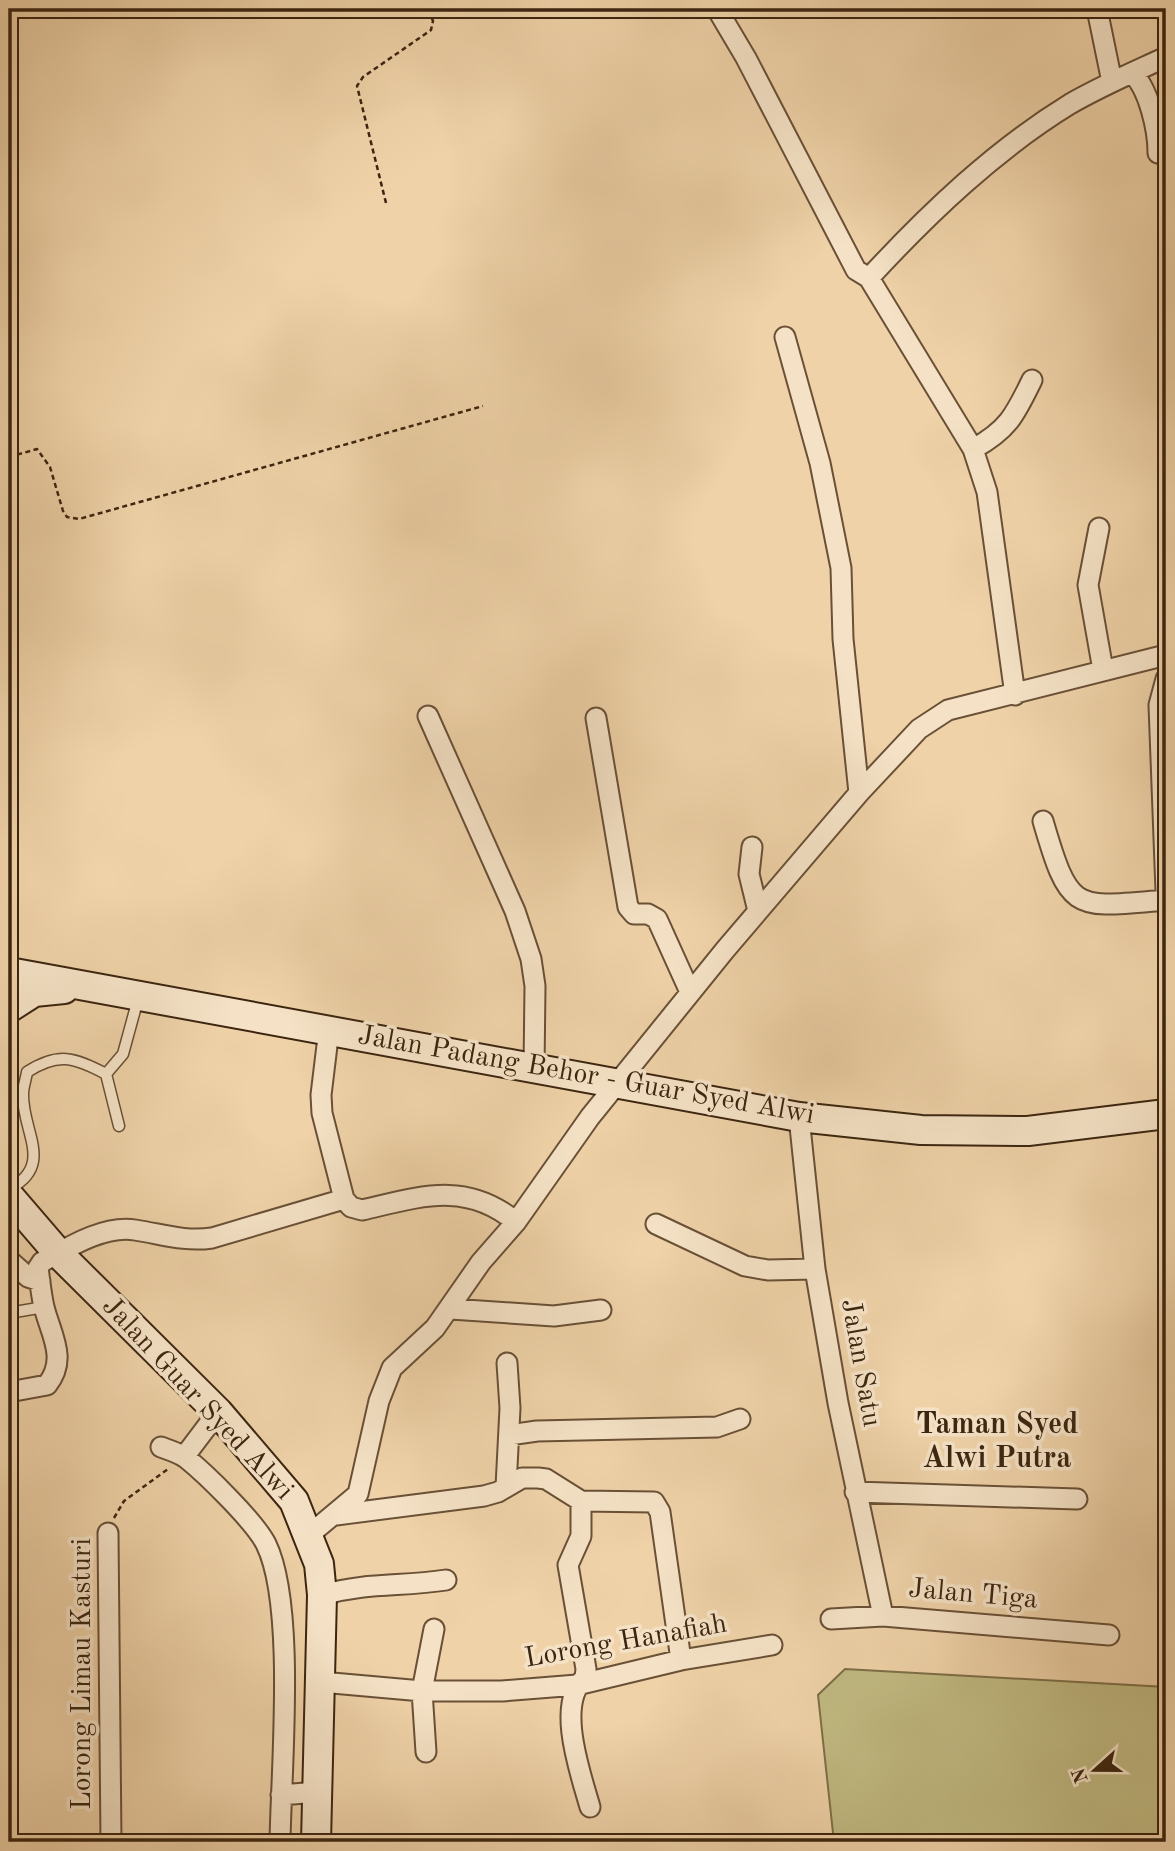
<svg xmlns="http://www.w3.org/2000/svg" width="1175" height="1851" font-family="'Old Standard TT',serif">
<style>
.grass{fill:#c1ba82;stroke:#7e7049;stroke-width:2}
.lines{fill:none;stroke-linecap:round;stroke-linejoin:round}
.lane-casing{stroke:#695036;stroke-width:13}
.street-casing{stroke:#695036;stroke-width:23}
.secondary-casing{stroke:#3c2510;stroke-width:32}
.path{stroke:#3c2510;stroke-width:2.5;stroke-dasharray:5 3.5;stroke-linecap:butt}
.lane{stroke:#f5e2c6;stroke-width:10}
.street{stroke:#f5e2c6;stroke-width:19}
.secondary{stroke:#f5e2c6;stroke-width:28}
.labels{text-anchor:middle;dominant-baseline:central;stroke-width:7;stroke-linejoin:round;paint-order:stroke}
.street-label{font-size:28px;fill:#3c2510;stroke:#f5e2c6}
.neighbourhood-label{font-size:30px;font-weight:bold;fill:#3c2510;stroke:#f5e2c6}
</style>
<rect width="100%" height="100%" fill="#efd2a8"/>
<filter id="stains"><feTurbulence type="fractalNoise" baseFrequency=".00286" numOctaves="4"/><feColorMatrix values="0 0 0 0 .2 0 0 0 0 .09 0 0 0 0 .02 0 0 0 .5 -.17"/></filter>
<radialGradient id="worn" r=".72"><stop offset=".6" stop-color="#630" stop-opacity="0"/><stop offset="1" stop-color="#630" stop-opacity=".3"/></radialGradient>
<path class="grass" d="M845 1669 1166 1687V1842H834L818 1695Z"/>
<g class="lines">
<defs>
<path id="lane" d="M106 1074 123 1054 138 999
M9 1189C55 1165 22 1132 23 1094 23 1087 26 1079 27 1072 58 1052 74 1057 106 1074L119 1126
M9 1313 44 1307"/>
<path id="street" d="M717 9 746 58 856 270 869 278 973 449 987 492 1015 695
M1097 9 1112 82
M1132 73C1149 89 1158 130 1158 153
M869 278C929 213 995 150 1070 104 1101 86 1134 72 1166 57
M785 337 820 463 841 568 843 639 859 793
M973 449C1008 430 1015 415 1032 380
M1099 528 1088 585 1103 670
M1166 679 1159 705 1166 891
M428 716 515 911 531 959 535 986 534 1069
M596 718 628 907 634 914H648L657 919 690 992
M1043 821C1070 914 1074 908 1166 900
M752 847 749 874 758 911
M329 1029 321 1095 322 1113 344 1199
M799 1117 815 1269 838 1403 883 1616
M656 1224 745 1266 768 1270 815 1269
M9 1260 28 1277 40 1281
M451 1309 554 1316 601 1310
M9 1392 47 1385C68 1359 51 1335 44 1307 41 1294 40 1281 38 1268L42 1262C69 1247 104 1225 135 1230 162 1234 184 1242 212 1238L344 1199 351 1207 362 1210C419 1197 466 1180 516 1222
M509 1435 537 1431 717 1427 740 1419
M161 1447C169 1450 179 1453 186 1458 206 1474 255 1522 266 1544 296 1605 281 1770 280 1842
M184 1457 218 1412
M506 1487 510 1408 507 1363
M855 1492 1077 1499
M581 1501V1536L568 1565 586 1669 585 1678C555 1703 581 1775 590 1807
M336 1515 484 1496 498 1492 522 1478H538L546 1479 581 1501 654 1502 660 1512 681 1660
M108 1533 111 1842
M309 1535 358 1494 379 1401 392 1368 435 1328 481 1262 516 1222 590 1117 725 950 859 793 919 729 948 710 1166 655
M322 1595C368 1582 401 1587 446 1580
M831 1619 883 1616 1109 1635
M321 1682 422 1691H502L577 1685 681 1660 772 1645
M426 1752 422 1691 434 1629
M281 1795 317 1792"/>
<path id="secondary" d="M9 972 799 1117 921 1130 1028 1131 1166 1114
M9 1008 34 992 64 989
M9 1196 58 1253 218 1412 294 1501 319 1564 322 1595 316 1842"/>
</defs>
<use href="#lane" class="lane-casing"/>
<use href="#street" class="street-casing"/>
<use href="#secondary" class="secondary-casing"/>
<path class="path" d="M386 203 357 86 363 77 431 30 433 21 428 9
M9 457 37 449 50 467 63 511 67 517 79 519 483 406
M114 1518 124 1501 168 1469"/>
<use href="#lane" class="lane"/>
<use href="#street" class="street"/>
<use href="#secondary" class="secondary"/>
</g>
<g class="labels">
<g class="street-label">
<text transform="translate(586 1076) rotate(10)">Jalan Padang Behor - Guar Syed Alwi</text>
<text transform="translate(860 1363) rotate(80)">Jalan Satu</text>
<text transform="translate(197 1399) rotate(47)">Jalan Guar Syed Alwi</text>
<text transform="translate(973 1595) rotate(5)">Jalan Tiga</text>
<text transform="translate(626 1642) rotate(-10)">Lorong Hanafiah</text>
<text transform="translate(83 1674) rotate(-90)">Lorong Limau Kasturi</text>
</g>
<g class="neighbourhood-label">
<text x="997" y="1425">Taman Syed<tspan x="997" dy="34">Alwi Putra</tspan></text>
</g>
</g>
<rect width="1175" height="1851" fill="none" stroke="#efd2a8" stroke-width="35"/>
<rect x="10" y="10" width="1154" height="1830" fill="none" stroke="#3c2510" stroke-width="3.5"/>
<rect x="18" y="18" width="1140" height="1816" fill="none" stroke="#3c2510" stroke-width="2"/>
<g transform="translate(1095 1770) rotate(249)" stroke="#f5e2c6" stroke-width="5" paint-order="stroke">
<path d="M0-5L12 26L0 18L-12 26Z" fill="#3c2510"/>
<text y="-10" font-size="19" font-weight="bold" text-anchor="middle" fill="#3c2510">N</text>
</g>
<rect width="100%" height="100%" filter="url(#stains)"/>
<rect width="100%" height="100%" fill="url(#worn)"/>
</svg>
